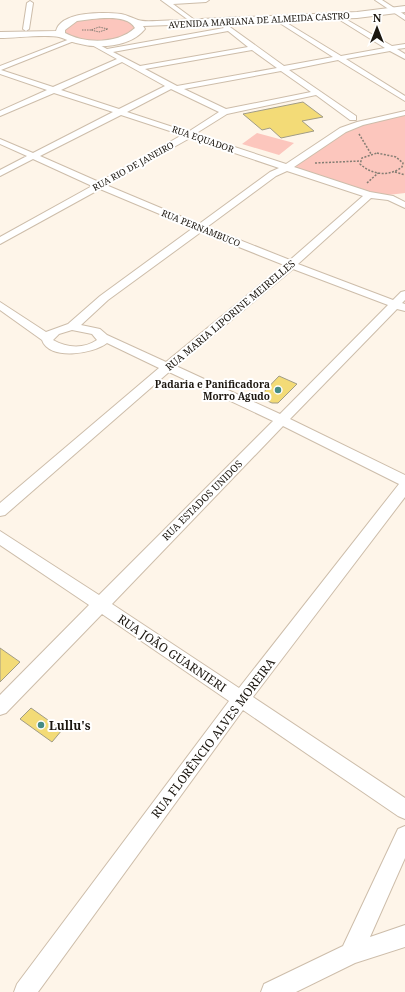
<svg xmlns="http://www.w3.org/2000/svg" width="405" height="992" font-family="'Noto Serif',serif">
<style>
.green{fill:#fcc6bd}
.building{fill:#f3db77;stroke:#a19c86}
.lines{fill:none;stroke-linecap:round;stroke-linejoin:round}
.street-casing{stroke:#cdbdaa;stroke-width:2}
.secondary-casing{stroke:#cdbdaa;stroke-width:2}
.path-far1{stroke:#847d73;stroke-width:1;stroke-dasharray:1.5 1;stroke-linecap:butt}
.path{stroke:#847d73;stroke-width:1.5;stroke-dasharray:2 1.5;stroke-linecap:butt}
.street{fill:#fff;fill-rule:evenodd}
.secondary{fill:#fff;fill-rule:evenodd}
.poi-dot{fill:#468c84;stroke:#fff;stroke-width:1.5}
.labels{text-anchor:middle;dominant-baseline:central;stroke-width:4;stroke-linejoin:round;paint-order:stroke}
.far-street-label{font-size:9px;fill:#1b160f;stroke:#fff}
.street-label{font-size:10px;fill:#1b160f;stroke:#fff}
.poi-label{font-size:10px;font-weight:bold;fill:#1b160f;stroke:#fff;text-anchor:end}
.near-street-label{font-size:12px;fill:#1b160f;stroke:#fff}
.near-poi-label{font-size:12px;font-weight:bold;fill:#1b160f;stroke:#fff;text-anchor:start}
</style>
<rect width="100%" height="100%" fill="#fef5e9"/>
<path class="green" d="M113 17 130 21 137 27 131 35 102 42 78 40 64 34 65 25 81 19Z
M405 115V193L388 195 375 194 292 167 338 135 359 126Z
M257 133 294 143 279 155 242 144Z"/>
<path class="building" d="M303 102 323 117 302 121 314 131 281 138 270 128 262 130 243 114Z
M279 376 297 384 278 403H272L259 397Z
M0 648 20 662 0 682Z
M31 708 62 730 52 742 20 719Z"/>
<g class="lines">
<defs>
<path id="street" d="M161 0H209L206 2 173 4 196 21V23L194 24Z
M375 0H382L405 15V20Z
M30 1 33 3 29 29 26 31 23 29 27 3Z
M277 17 341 56 385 48 340 20V18L342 17 392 46 405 44V48L397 49 405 54V59L390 51 346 59 405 96V101L338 60 289 70 356 116V120H350L316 95 227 114 195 134 286 164 340 128 357 122 405 111V115L363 125 346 132 294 167 370 192 393 196 405 202V208L388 200 371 198 298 264 393 300 401 292 405 291V300L402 303 405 304V311L397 309 290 419 405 475V497L253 697 405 798V819L398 816 243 710 38 992H14L17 984 229 701 102 614 6 713 0 715V695L89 605 0 545V531L99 595 273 421 169 372 5 515 0 516V503L159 368 107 343C93 354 49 361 42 340L0 310V302L46 332 68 324 100 296 193 228 100 189 0 244V237L92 186 33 159 0 176V170L27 156 0 144V139L33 153 113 112 54 93 0 116V111L47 90 0 74V66L70 39H74V41L1 70 53 87 117 59 90 44V42H94L107 49 224 28 220 24 223 22 284 66 333 57 275 20V18ZM228 31 248 47 140 66 113 52ZM252 50 277 68 177 86 145 69ZM122 62 165 86 119 109 61 90ZM281 71 311 92 226 109 184 89ZM171 89 219 112 188 132 127 112ZM121 115 182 135 99 182 40 156ZM190 138 279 168 270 172 199 224 106 185ZM287 171 363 196 290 260 207 227 276 176ZM201 232 284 265 166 362 107 335 100 329 81 325 108 300ZM293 269 388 305 280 414 176 366ZM72 330 92 334 97 340C84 349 67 348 53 340L59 334ZM283 426 399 484 239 688 112 604Z
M405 826V858L370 937 405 925V947L355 963 296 992H261L264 984 343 946 398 829Z"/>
<path id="secondary" d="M405 6V12L357 18 143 26 145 29C130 48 97 49 76 43 70 42 64 38 59 37 45 34 15 38 0 38V32L56 31C61 11 104 12 121 14 127 15 132 18 138 20 144 22 151 21 157 21L357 12ZM92 19C104 18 128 15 135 28 118 44 85 44 65 33V30L77 21Z"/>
</defs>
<use href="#street" class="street-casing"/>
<use href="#secondary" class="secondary-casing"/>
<path class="path-far1" d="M99 27 108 29 99 32 91 30Z
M82 30H92"/>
<path class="path" d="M359 134 371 154
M377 153 396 157 403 163 402 167C389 177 372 175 360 164L362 158Z
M315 163 360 161
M395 172 405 175
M367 183 378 173"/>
<use href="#street" class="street"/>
<use href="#secondary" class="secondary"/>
</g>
<g class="poi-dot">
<circle cx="278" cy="390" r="4"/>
<circle cx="41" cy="725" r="4"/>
</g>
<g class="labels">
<g class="far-street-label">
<text transform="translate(259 20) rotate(-3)">AVENIDA MARIANA DE ALMEIDA CASTRO</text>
<text transform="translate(203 139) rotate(19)">RUA EQUADOR</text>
<text transform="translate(133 166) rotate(-29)">RUA RIO DE JANEIRO</text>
<text transform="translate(201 228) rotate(22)">RUA PERNAMBUCO</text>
</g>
<g class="street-label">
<text transform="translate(230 315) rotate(-40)">RUA MARIA LIPORINE MEIRELLES</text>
<text transform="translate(202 500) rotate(-45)">RUA ESTADOS UNIDOS</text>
</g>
<g class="poi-label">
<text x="270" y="384">Padaria e Panificadora<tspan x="270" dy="12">Morro Agudo</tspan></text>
</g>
<g class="near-street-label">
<text transform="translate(172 653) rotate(34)">RUA JOÃO GUARNIERI</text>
<text transform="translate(213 738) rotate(-53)">RUA FLORÊNCIO ALVES MOREIRA</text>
</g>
<g class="near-poi-label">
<text x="49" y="725">Lullu's</text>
</g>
</g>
<g transform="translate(377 28)" stroke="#ffffff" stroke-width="3" paint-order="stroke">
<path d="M0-3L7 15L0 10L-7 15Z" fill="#1b160f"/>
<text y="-6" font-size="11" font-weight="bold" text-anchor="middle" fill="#1b160f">N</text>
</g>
</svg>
